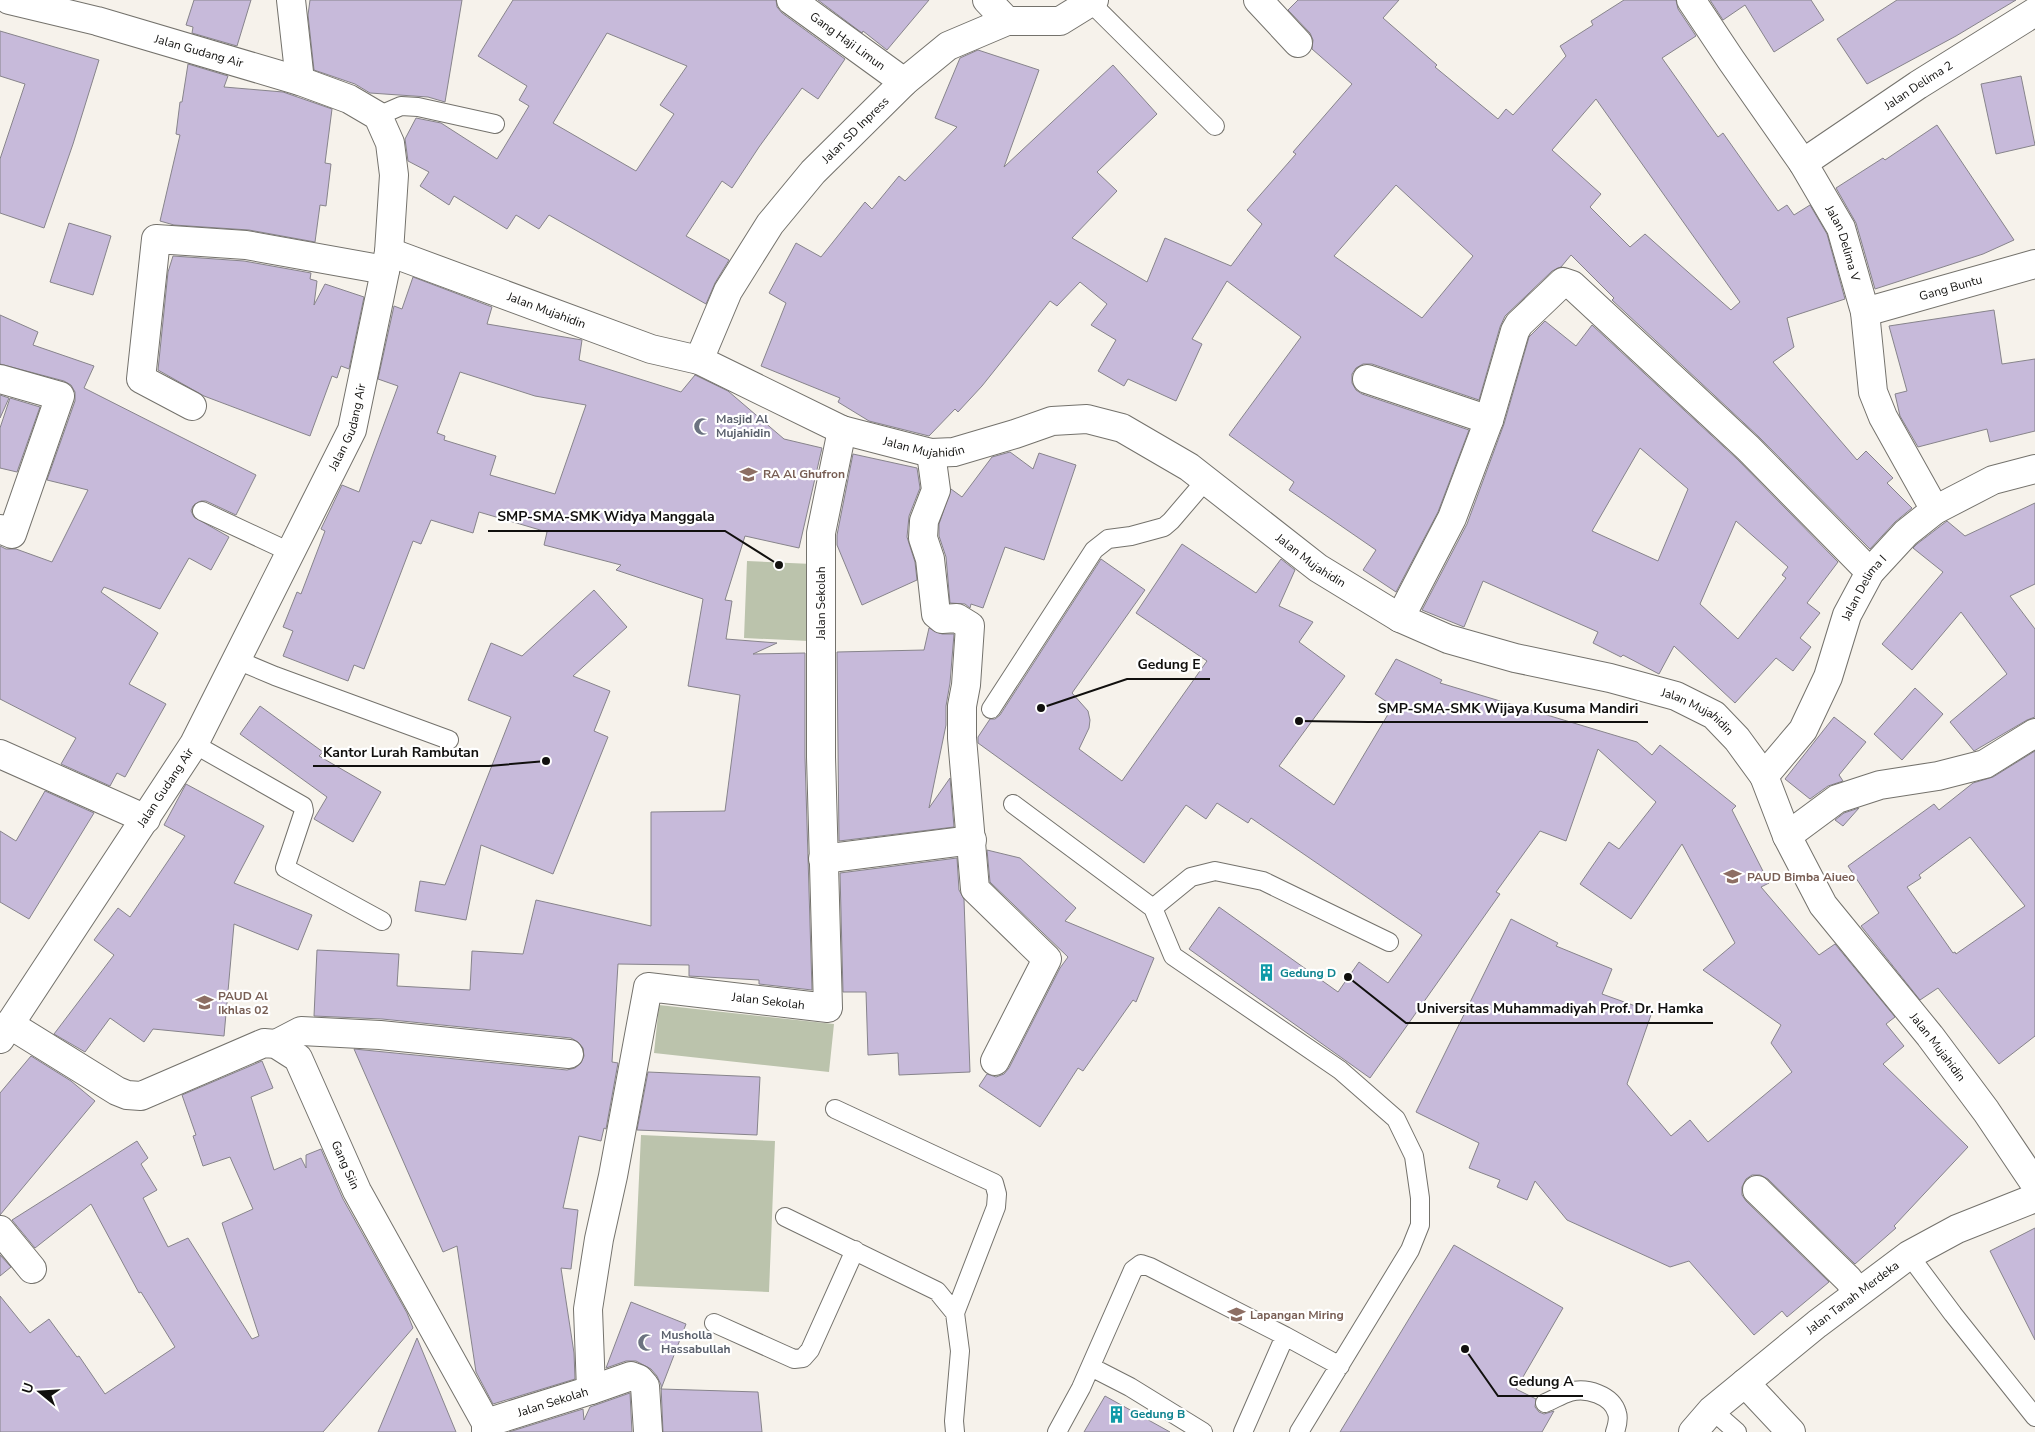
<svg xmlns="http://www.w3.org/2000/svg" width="2035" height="1432" font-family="'Nunito Sans',sans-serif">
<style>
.green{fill:#bbc3ac}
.building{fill:#c7bada;stroke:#87848b;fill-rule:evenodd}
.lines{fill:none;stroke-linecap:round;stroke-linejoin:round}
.service-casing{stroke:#74726c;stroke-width:20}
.minor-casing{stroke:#74726c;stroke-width:30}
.tertiary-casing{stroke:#74726c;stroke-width:30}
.service{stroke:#fff;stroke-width:18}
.minor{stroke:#fff;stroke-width:28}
.tertiary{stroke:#fff;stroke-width:28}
.labels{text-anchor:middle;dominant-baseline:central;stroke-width:4.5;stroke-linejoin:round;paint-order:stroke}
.street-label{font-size:12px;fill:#11100e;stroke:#fff}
.worship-label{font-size:12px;font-weight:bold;fill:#5b616d;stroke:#fff;text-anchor:start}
.education-label{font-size:12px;font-weight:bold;fill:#785e54;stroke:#fff;text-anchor:start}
.culture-label{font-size:12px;font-weight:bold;fill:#0d838f;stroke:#fff;text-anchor:start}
.leader{fill:none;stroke:#11100e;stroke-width:2}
.callout-dot{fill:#11100e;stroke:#fff;stroke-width:2}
.callout-label{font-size:14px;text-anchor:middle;font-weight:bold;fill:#11100e;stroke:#fff;stroke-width:4.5;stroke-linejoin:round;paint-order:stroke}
</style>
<rect width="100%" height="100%" fill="#f6f2eb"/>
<path class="green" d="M747 561 812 564 809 641 744 638Z
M659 1005 834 1024 829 1072 654 1053Z
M641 1135 775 1141 769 1292 634 1286Z"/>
<path class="building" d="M194 0H251L237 46 192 33 193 27 186 25Z
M310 0H462L445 102 428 97 370 93 355 84 314 70 308 15Z
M513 0H776L777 7 782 13 845 59 818 99 802 88 759 147 732 188 722 181 686 236 729 260 715 283 706 304 549 215 539 229 516 215 507 229 454 196 449 205 420 186 429 172 408 161 405 139 416 118 441 123 497 159 529 106 519 100 527 86 478 56ZM607 33 687 66 660 105 674 114 636 171 553 123Z
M818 0H929L887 50 863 31 862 33Z
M1298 0H1399L1383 18 1437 65 1435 67 1498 119 1506 109 1513 115 1566 56 1560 46 1593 25 1591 21 1624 0H1676L1678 9 1696 36 1662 58 1718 137 1723 133 1778 211 1787 205 1794 215 1810 205 1827 234 1845 299 1787 318 1794 347 1773 362 1857 460 1866 451 1893 478 1887 483 1912 508 1895 522 1870 549 1759 437 1612 300 1614 298 1571 255 1561 267 1552 271 1505 316 1500 327 1479 400 1372 364H1363L1356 368 1352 374V383L1356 390 1362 394 1469 430 1438 512 1396 592 1363 570 1376 550 1289 490 1294 482 1229 435 1301 337 1227 281 1192 339 1202 344 1176 401 1128 379 1124 386 1098 371 1116 340 1091 325 1107 304 1080 282 1057 306 1050 301 982 386 958 412 955 409 929 436 869 421 838 402 840 398 761 366 786 303 769 293 796 243 821 257 865 202 872 209 899 176 905 181 957 127 935 118 960 58 978 50 1039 70 1004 167 1113 65 1157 114 1097 172 1117 191 1072 238 1147 282 1165 238 1231 266 1262 224 1247 210 1296 154 1293 152 1352 84 1312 49 1313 40 1310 33 1288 10ZM1596 99 1740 302 1731 310 1645 234 1630 247 1590 207 1601 194 1552 150ZM1396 185 1473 256 1422 318 1334 256Z
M1710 0H1811L1824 20 1774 52 1745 5 1723 20Z
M1897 0H2016L1956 36 1867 84 1837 39Z
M0 31 99 60 73 144 44 228 0 213V159L25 84 0 76Z
M188 64 228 76 224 87 283 92 332 109 325 163 331 164 326 206 320 205 315 242 249 230 174 225 160 221 180 135 176 134 180 102H182Z
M2021 76 2035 145 1996 154 1981 84Z
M1937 125 2014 240 1983 254 1875 289 1856 223 1836 188 1883 158 1885 160Z
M69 223 111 236 93 295 50 282Z
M173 256 244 261 311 273 310 279 317 281 314 305 325 284 364 297 349 369 341 366 337 378 332 376 310 436 204 396 158 370 168 272Z
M413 277 492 307 487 324 582 340 579 360 681 392 695 375 728 391 784 439 822 448 799 548 745 536 725 600 732 601 726 639 777 643 753 654 805 653V757L812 990 759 984V980L689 976V965L618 964 612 1062 618 1063 606 1129 604 1128 601 1141 579 1136 563 1208 578 1210 571 1269 561 1268 574 1353 575 1379 493 1404 476 1372 457 1246 443 1252 354 1049 567 1070 575 1068 581 1063 584 1056 583 1048 578 1042 571 1038 382 1019 314 1016 317 950 399 954 397 986 470 990 472 951 523 954 536 900 651 926V812L725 811 740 695 688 686 703 599 616 570 621 565 544 545 547 532 479 512 473 533 431 520 421 544 413 541 364 669 354 665 348 681 283 656 293 631 283 627 297 592 301 594 325 531 321 529 342 485 359 492 398 386 378 379 394 306 402 309ZM460 372 535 396 586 405 555 494 490 475 496 456 444 440 445 436 437 433Z
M1994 310 2002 364 2035 359V431L1990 442 1987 429 1918 447 1900 416 1895 394 1907 391 1889 326Z
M0 315 38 332 33 345 94 366 84 388 256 475 236 515 206 501H201L193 506 191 511 194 517 229 537 211 570 189 558 160 609 104 587 101 592 158 633 129 684 166 704 125 777 117 773 110 786 61 764 76 738 0 699V546L6 549H16L52 562 88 490 47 480 75 401V392L71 385 64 381 0 364Z
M1545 321 1576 346 1592 325 1737 459 1838 562 1807 603 1820 613 1800 638 1811 647 1793 671 1776 658 1735 703 1674 646 1659 674 1623 655 1621 657 1593 643 1598 632 1483 581 1464 627 1422 610 1467 524 1504 424 1529 337ZM1640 448 1688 489 1658 561 1592 531ZM1736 521 1788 567 1782 575 1786 578 1738 639 1700 604Z
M0 395 9 398 0 418Z
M10 398 40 407 17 472 0 468V428Z
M1010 452 1033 469 1039 453 1076 465 1044 560 1005 547 983 608 971 604 970 608 965 604 950 603 946 557 939 536V524L951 489 962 497 992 457Z
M853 454 917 468 920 488 909 516 907 537 915 562 917 580 862 605 837 545V535Z
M2035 503V584L2010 596 2035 629V717L2027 720 1974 751 1950 722 2007 674 1961 612 1912 670 1882 644 1943 572 1913 548 1917 544 1947 521 1965 536Z
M1182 544 1256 593 1281 559 1295 570 1279 606 1313 622 1299 642 1345 676 1279 766 1334 805 1393 706 1375 694 1396 659 1442 680 1440 683 1637 742 1652 755 1660 745 1736 806 1732 810 1769 883 1761 887 1819 955 1835 944 1895 1017 1886 1024 1904 1046 1883 1064 1968 1147 1894 1226 1896 1228 1855 1264 1768 1179 1760 1175H1752L1746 1179 1742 1187V1195L1746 1201 1829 1282 1787 1317 1782 1311 1754 1335 1689 1261 1670 1267 1567 1220 1535 1181 1527 1200 1497 1187 1500 1180 1469 1168 1479 1143 1416 1112 1511 919 1558 943 1556 946 1612 969 1602 994 1652 1012 1627 1084 1671 1136 1690 1120 1708 1142 1792 1072 1771 1043 1781 1025 1703 970 1735 943 1682 844 1631 919 1580 884 1609 842 1619 849 1656 802 1598 749 1566 841 1540 831 1496 892 1500 894 1370 1078 1189 949 1219 907 1338 992 1359 962 1388 983 1422 935 1251 818 1248 823 1217 803 1206 819 1186 805 1144 863 978 743V737L990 719H995L1000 715 1101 559 1145 590 1072 693 1088 711 1090 720 1089 728 1079 749 1122 781 1207 661 1136 613Z
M594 590 627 627 573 676 610 691 594 731 608 737 553 874 481 845 466 920 415 911 420 881 445 885 511 717 468 700 491 643 522 656Z
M929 628 942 634H954L950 683 946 706V725L929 808 950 778 954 827 839 841 837 652 924 650Z
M1915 688 1943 714 1902 760 1874 734Z
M260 706 323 752 319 756 381 792 353 842 314 819 327 797 240 734Z
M1834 717 1866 742 1839 775 1843 781 1828 786 1810 799 1785 779Z
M2035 751V1036L1999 1064 1938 988 1920 1000 1861 926 1879 913 1848 866 1934 804 1939 810 1973 783 1993 777ZM1970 837 2025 906 1956 954 1955 952 1953 953 1907 887 1921 878 1919 875Z
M186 784 264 826 234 883 312 915 298 950 234 924 224 1036 153 1029 144 1042 110 1018 85 1052 54 1034 114 955 94 940 118 908 130 917 185 836 164 825Z
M45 791 94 813 29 919 0 902V831L16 841Z
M1859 808 1843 826 1835 820 1844 813Z
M987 850 1020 858 1076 908 1065 921 1154 958 1136 1002 1133 1000 1083 1071 1078 1068 1040 1127 979 1086 987 1074 996 1077 1004 1074 1009 1068 1060 968 1068 957 990 882Z
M957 858 959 890 964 899 970 1072 899 1075 898 1053 868 1055 866 992H843L840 873Z
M31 1056 71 1081 95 1101 0 1215V1093Z
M262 1061 273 1088 251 1097 274 1170 301 1158 306 1168V1155L321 1149 343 1199 407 1313 413 1328 323 1432H0V1296L30 1333 49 1319 77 1357 79 1356 105 1394 175 1347 141 1292 139 1293 91 1204 35 1248 12 1220 137 1141 148 1158 141 1164 157 1190 143 1198 168 1247 188 1238 252 1339 259 1336 222 1223 253 1209 230 1157 203 1166 193 1136 196 1135 182 1095Z
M648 1072 760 1077 757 1135 637 1130Z
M2035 1228V1340L1990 1251Z
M1454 1245 1563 1308 1516 1389 1536 1399 1535 1407 1539 1412 1544 1414 1554 1411 1542 1432H1340Z
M0 1255 11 1267 0 1276Z
M631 1302 686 1324 661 1389 758 1392 762 1432H663L661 1385 657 1376 651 1369 636 1361H626L606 1368Z
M417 1338 456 1432H378Z
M630 1393 632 1432H509L583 1409 584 1420 590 1407Z
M1105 1396 1170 1432H1084Z"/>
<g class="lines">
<defs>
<path id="service" d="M1091 3 1215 126
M378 116 401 106 418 107 495 124
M202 511 290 552
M237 660 275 676 449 740
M991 709 1094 550 1108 539 1131 536 1164 527 1171 521 1206 480
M194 744 303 806 304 811 285 868 382 921
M1013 804 1153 908 1173 956 1340 1070 1396 1119 1414 1156 1420 1198V1225L1410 1250 1299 1432
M1153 908 1191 877 1215 871 1263 881 1389 942
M835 1109 994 1183 997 1194 996 1207 955 1313
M785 1217 937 1291 955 1313 960 1351 954 1421 955 1432
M1909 1255 1953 1314 2035 1417
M714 1323 794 1359 803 1358 810 1350 855 1250
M1285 1336 1340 1366
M1091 1367 1130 1387 1203 1432
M1545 1403C1553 1400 1562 1394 1570 1392 1586 1387 1612 1395 1617 1413 1619 1419 1617 1426 1615 1432
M1712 1410 1737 1432
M1057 1432 1081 1388 1133 1270 1141 1264 1150 1267 1285 1336 1243 1432"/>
<g id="minor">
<path d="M291 0 300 81"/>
<path id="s1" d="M791 0 904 82"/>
<path d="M987 0 1007 21"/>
<path d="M1258 0 1298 43"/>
<path id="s2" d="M1691 0 1731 60 1803 163 1841 228 1865 312 1873 392 1883 417 1935 510"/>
<path id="s3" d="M1803 163 1918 85 2035 12"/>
<path id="s4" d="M389 252 651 349 699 360 842 430 931 453 954 452 1015 434 1052 421 1087 419 1122 428 1189 467 1318 568 1400 618 1448 639 1515 658 1610 678 1676 696 1714 715 1737 739 1764 776 1787 836 1823 905 1930 1036 1986 1111 2035 1184"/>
<path id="s5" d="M1865 312 2035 264"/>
<path id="s6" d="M699 360 728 291 770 224 813 172 904 82 948 46 1007 21H1060L1094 0"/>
<path d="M0 379 60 396 12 534 0 529"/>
<path d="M1367 379 1489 420"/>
<path d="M192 406 141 379 156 239 246 245 385 270"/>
<path d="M931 453 936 490 924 521 923 538 930 559 936 614 942 619 957 618 970 626 966 685 962 706V738L975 889 1047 959 995 1061"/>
<path d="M1400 618 1452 518 1489 420 1515 331 1519 324 1563 282 1572 285 1748 448 1870 572"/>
<path d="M0 754 146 819"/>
<path id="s7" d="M1764 776 1803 730 1828 677 1847 615 1870 572 1906 533 1935 510 1993 480 2035 469"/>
<path d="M1787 836 1837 799 1880 785 1938 776 1985 764 2035 733"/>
<path d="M823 859 972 840"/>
<path id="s8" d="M9 1024 117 1091 127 1095 141 1096 264 1043 276 1044 298 1058 357 1191 486 1423V1432"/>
<path id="s9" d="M0 1039 194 744 352 430 389 252 394 175 390 143 378 116 349 99 300 81 97 21 9 0"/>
<path d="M276 1044 301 1031 380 1035 569 1054"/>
<path d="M1757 1190 1848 1279 1858 1292"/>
<path d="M0 1230 32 1269"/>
<path d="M1745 1383 1791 1432"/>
<path d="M591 1390 631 1376 639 1379 645 1386 648 1432"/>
<path id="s10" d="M486 1423 591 1390 588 1309 599 1239 613 1176 648 987 828 1008 821 757V533L842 430"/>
</g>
<g id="tertiary">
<path id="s11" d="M1693 1432 1712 1410 1817 1324 1909 1255 1957 1229 2035 1198"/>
</g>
</defs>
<use href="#service" class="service-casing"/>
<use href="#minor" class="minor-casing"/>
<use href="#tertiary" class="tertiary-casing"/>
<use href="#service" class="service"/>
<use href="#minor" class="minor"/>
<use href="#tertiary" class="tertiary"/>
</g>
<defs>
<symbol id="mosque-bare" viewBox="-9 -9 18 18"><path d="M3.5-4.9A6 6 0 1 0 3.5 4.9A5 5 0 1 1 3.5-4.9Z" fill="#6b7280" stroke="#fff" stroke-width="2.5" paint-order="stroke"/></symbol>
<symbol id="school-bare" viewBox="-9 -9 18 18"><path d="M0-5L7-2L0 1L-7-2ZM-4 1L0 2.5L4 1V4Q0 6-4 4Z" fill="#8d6e63" stroke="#fff" stroke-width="2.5" paint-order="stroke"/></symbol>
<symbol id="building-bare" viewBox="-9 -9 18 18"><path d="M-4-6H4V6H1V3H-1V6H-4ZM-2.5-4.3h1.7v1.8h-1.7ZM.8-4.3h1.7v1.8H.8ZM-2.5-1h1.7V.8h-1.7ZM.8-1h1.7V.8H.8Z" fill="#0f9aa8" stroke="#fff" stroke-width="2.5" paint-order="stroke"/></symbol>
<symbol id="university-bare" viewBox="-9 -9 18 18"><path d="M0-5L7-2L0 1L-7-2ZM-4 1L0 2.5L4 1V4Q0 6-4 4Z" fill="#8d6e63" stroke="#fff" stroke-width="2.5" paint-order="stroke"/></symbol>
</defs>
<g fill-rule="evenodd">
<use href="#mosque-bare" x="690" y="414" width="25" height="25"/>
<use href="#school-bare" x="736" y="462" width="25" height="25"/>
<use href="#school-bare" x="1720" y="864" width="25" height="25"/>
<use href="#building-bare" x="1254" y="960" width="25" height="25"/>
<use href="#school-bare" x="192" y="990" width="25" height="25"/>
<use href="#university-bare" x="1224" y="1302" width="25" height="25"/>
<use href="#mosque-bare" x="634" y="1330" width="25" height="25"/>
<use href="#building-bare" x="1104" y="1402" width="25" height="25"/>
</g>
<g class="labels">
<g class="street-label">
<text stroke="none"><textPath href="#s1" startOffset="70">Gang Haji Limun</textPath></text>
<text transform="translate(199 51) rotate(16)">Jalan Gudang Air</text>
<text stroke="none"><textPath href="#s3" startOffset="139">Jalan Delima 2</textPath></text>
<text stroke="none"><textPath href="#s6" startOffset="281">Jalan SD Inpress</textPath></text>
<text stroke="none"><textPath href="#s2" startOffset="288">Jalan Delima V</textPath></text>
<text stroke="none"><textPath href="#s5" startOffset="89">Gang Buntu</textPath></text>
<text stroke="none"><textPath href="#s4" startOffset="168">Jalan Mujahidin</textPath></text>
<text stroke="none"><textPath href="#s9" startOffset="706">Jalan Gudang Air</textPath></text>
<text stroke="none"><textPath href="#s4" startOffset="572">Jalan Mujahidin</textPath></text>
<text stroke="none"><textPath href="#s4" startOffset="1008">Jalan Mujahidin</textPath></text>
<text stroke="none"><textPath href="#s7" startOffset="216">Jalan Delima I</textPath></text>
<text transform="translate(821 603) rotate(-90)">Jalan Sekolah</text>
<text stroke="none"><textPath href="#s4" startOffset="1428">Jalan Mujahidin</textPath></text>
<text stroke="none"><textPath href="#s9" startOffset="301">Jalan Gudang Air</textPath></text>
<text stroke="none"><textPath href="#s10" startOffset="640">Jalan Sekolah</textPath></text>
<text stroke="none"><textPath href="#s4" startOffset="1848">Jalan Mujahidin</textPath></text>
<text stroke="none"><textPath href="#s8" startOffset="441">Gang Siin</textPath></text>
<text stroke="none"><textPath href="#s11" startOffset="209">Jalan Tanah Merdeka</textPath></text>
<text stroke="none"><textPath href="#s10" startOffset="70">Jalan Sekolah</textPath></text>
</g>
<g class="worship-label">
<text x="716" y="419">Masjid Al<tspan x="716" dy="14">Mujahidin</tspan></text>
<text x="661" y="1335">Musholla<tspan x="661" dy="14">Hassabullah</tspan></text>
</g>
<g class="education-label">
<text x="763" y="474">RA Al Ghufron</text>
<text x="1747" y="877">PAUD Bimba Aiueo</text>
<text x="218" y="996">PAUD Al<tspan x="218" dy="14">Ikhlas 02</tspan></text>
<text x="1250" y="1315">Lapangan Miring</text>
</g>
<g class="culture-label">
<text x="1280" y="973">Gedung D</text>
<text x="1130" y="1414">Gedung B</text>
</g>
</g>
<path class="leader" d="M779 565L725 531H488M1041 708L1127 679H1210M1299 721L1368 722H1648M546 761L489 766H313M1348 977L1406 1023H1713M1465 1349L1498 1396H1583"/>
<g class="callout-dot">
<circle cx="779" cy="565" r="5"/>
<circle cx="1041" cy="708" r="5"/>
<circle cx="1299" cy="721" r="5"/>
<circle cx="546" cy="761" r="5"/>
<circle cx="1348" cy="977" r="5"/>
<circle cx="1465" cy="1349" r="5"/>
</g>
<g class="callout-label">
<text x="606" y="521">SMP-SMA-SMK Widya Manggala</text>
<text x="1169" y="669">Gedung E</text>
<text x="1508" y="713">SMP-SMA-SMK Wijaya Kusuma Mandiri</text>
<text x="401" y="757">Kantor Lurah Rambutan</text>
<text x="1560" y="1013">Universitas Muhammadiyah Prof. Dr. Hamka</text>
<text x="1541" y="1386">Gedung A</text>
</g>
<g transform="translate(40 1392) rotate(288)" stroke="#ffffff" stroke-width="4" paint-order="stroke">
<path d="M0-4L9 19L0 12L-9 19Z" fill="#11100e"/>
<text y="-8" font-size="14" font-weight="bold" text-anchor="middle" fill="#11100e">U</text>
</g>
</svg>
